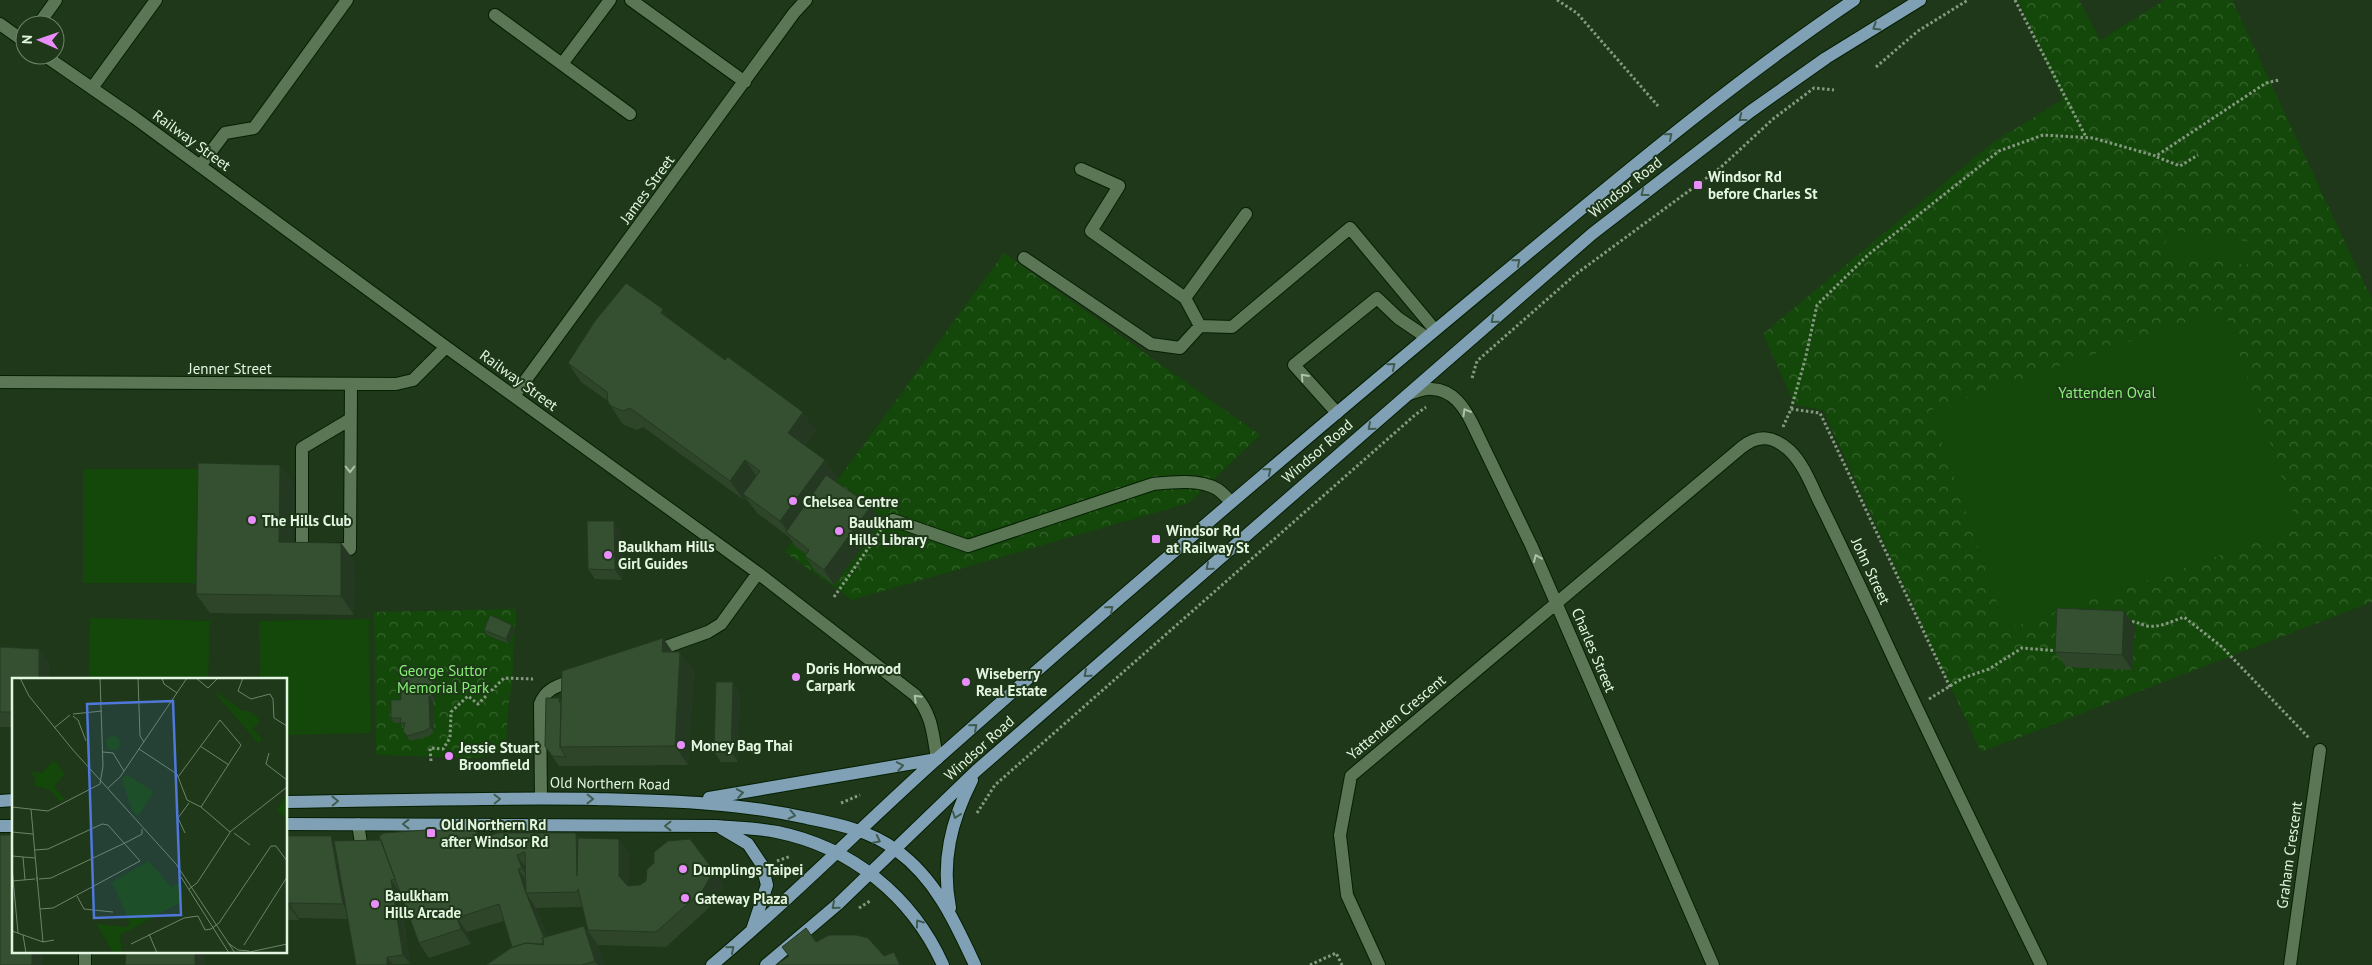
<svg xmlns="http://www.w3.org/2000/svg" width="2372" height="965" font-family="'PT Sans',sans-serif">
<style>
.forest{fill:url(#forest-crowns)}
.pitch{fill:#14480a}
.lines{fill:none;stroke-linecap:round;stroke-linejoin:round}
.minor-casing{stroke:#051f03;stroke-width:14}
.major-casing{stroke:#051f03;stroke-width:14}
.path{stroke:#859a81;stroke-width:3;stroke-dasharray:2.5 2.5;stroke-linecap:butt}
.minor{stroke:#5a7655;stroke-width:12}
.major{stroke:#80a0b6;stroke-width:12}
.wall{fill:#2e452a;fill-rule:evenodd}
.shaded-wall{fill:#253822}
.building{fill:#355031;stroke:#253822;fill-rule:evenodd}
.oneway{stroke:#405c50}
.oneway2{stroke:#adc2a9}
.poi-dot{fill:#ea8dfc;stroke:#1e3819;stroke-width:2}
.labels{text-anchor:middle;dominant-baseline:central;stroke-width:4;stroke-linejoin:round;paint-order:stroke}
.street-label{font-size:15px;fill:#e4f5e1;stroke:#1e3819}
.poi-label{font-size:15px;font-weight:bold;fill:#e4f5e1;stroke:#1e3819;text-anchor:start}
.park-label{font-size:15px;fill:#89ef78;stroke:#1e3819}
.inset-road{fill:none;stroke:#6d8469;stroke-width:1}
.view{fill:#4f78da;fill-opacity:0.15;stroke:#4f78da;stroke-width:2.5}
.inset-edge{fill:none;stroke:#e4f5e1;stroke-width:2.5}
</style>
<defs>
<pattern id="forest-crowns" width="20" height="18" patternUnits="userSpaceOnUse" patternTransform="scale(1.25)"><rect width="20" height="18" fill="#14480a"/><path d="M2 6a3 3 0 1 1 6 0M12 15a3 3 0 1 1 6 0" fill="none" stroke="#36632d"/></pattern>
</defs>
<rect width="100%" height="100%" fill="#1e3819"/>
<path class="forest" d="M2018 0H2079L2100 40 2165 0H2232L2372 300V602L1981 752 1823 410 1795 405 1763 334 1991 144 2063 99Z
M1004 253 1260 435 1189 503 852 600 785 552Z
M516 609 512 686C506 708 509 730 504 753H492L478 758 376 755 374 612Z"/>
<path class="pitch" d="M2167 229 2251 242 2247 265 2164 253Z
M2224 309 2299 528 2006 629 1931 410Z
M83 469H199L198 583H83Z
M90 618 210 621 208 679H89Z
M369 619 371 733 286 735V679H260L259 621Z"/>
<g class="lines">
<defs>
<path id="minor" d="M631 0 745 82
M495 15 630 114
M0 24 25 42
M38 25 56 0
M44 55 135 118 446 347 758 573 915 695C932 714 933 734 937 759
M562 64 610 0
M92 88 156 0
M200 166 225 133 254 128 347 0
M1081 169 1119 186 1091 231 1185 298 1200 326
M1024 258 1151 344 1180 348 1200 326 1232 327 1350 228 1435 330
M1185 298 1246 214
M0 382 396 384 413 380 446 347
M1409 394C1416 392 1425 388 1432 389 1453 390 1464 407 1472 423L1531 545 1713 965
M514 396 794 13 806 0
M1337 413 1294 365 1377 298 1398 318 1426 337
M349 420 302 448V549H350L351 385
M893 520 968 546 1153 484C1173 482 1199 479 1217 489 1222 492 1227 498 1231 502
M652 652 708 632 721 624 758 573
M541 798 540 704C546 687 561 685 577 679
M358 824 363 856
M85 951V965
M1379 965 1347 895 1340 835 1351 776 1742 447C1759 434 1773 436 1789 450 1803 463 1811 484 1819 501 1838 539 1855 576 1873 614 1927 732 1984 848 2041 965
M2290 965 2320 750"/>
<path id="major" d="M709 798 937 759
M0 801 14 800
M286 802C389 801 492 797 595 799 668 801 736 802 807 818 838 824 871 831 896 850 936 879 955 922 975 965
M286 824 716 826C736 828 757 828 777 832 851 847 912 896 943 965
M0 826H14
M721 828 748 844 762 865 767 885 752 930
M950 908C941 862 951 821 972 780
M712 965C791 899 863 825 939 757 1119 597 1302 441 1487 287 1607 188 1725 87 1854 0
M766 965 838 904 976 771 1592 234 1751 111 1826 58 1920 0"/>
</defs>
<use href="#minor" class="minor-casing"/>
<use href="#major" class="major-casing"/>
<path class="path" d="M1557 0 1577 13 1658 106
M2015 0 2086 137
M1876 67 1918 31 1968 0
M2157 157 2180 166 2198 155
M1472 378 1477 361 1576 274 1720 168 1773 119 1814 88 1834 90
M1791 409 1820 413 1950 687
M1783 427 1791 409 1805 360 1817 305 1869 254 1999 151 2043 135 2093 138 2156 156 2266 83 2279 80
M834 597 881 530
M2127 621C2135 621 2140 624 2147 626 2160 628 2172 621 2184 617L2222 647 2309 738
M1929 699 1963 678 1989 669 2022 648 2059 651
M431 761 430 748 443 749 450 738 451 712 468 696 478 704 504 678 533 679
M841 803 860 795
M977 813 995 785 1415 415 1426 407
M777 861 791 856
M859 908 870 901
M1310 965 1336 953 1342 965"/>
<use href="#minor" class="minor"/>
<use href="#major" class="major"/>
</g>
<path class="wall" d="M663 309 670 320 816 431 805 446 825 460 838 479 836 482 871 506 882 521 834 585 815 571 805 556 806 554 796 547 789 537 757 513 746 498 744 500 643 427 637 430 624 425 621 422 608 401 581 382 568 363Z
M280 465 294 484 293 542 341 543 355 562 354 615 210 613 196 594Z
M621 531 622 580 595 579 588 569Z
M2135 626 2132 670 2066 667 2055 652Z
M484 630H515L509 644 487 635Z
M663 638 672 652 694 671 688 765 559 766 545 746 559 698 561 701Z
M0 647 39 649 49 663 14 679V727H0Z
M436 675 435 701H433L434 732 429 736 410 741 403 731 404 728 400 723H394L391 718 401 700Z
M740 692 738 762H721L714 752Z
M476 831 481 839 579 838 629 854V886L640 885 714 871 724 886 712 905 666 947 598 945 604 965H486L512 947 504 921 467 932 471 944 429 958 419 943 399 890 410 964 356 965 348 919 299 918V920H286V836L334 841 381 840ZM582 907 588 930 548 937 536 908Z"/>
<path class="shaded-wall" d="M663 309 676 328 661 313Z
M803 412 816 431 801 452 788 433Z
M745 460 759 479 743 494 746 498 744 500 730 481Z
M825 460 838 479 795 539 790 535 780 521Z
M280 465 294 484 293 561 279 542Z
M871 506 882 521 834 585 824 570Z
M614 521 621 531 622 580 615 570Z
M341 543 355 562 354 615 341 596Z
M2124 611 2135 626 2132 670 2122 655Z
M512 625 515 630 509 644 506 639Z
M663 638 676 657 662 652Z
M39 649 49 663V679H39Z
M680 652 694 671 688 765 675 746Z
M432 670 436 675 435 701 432 696Z
M733 682 740 692 738 762 731 752Z
M429 696 433 701 434 732 430 727Z
M576 833 586 848 577 876Z
M331 836 341 851 353 919 343 904Z
M619 839 629 854V890L619 876Z
M517 855 527 869 532 883 522 868Z
M518 869 529 884 526 893Z
M714 871 724 886 712 905 702 891Z
M391 880 398 890 410 964 403 955Z
M526 893 536 908 556 957 546 943Z
M289 903 299 918V920L289 906Z
M457 918 467 932 471 944 461 929Z
M584 926 598 945 604 965H598L595 961Z
M32 951H43V965H31Z
M195 951H201L205 957V965H195Z
M894 952 903 965H900Z
M387 957 393 965H387Z"/>
<path class="building" d="M626 283 663 309 661 313 725 360 728 357 803 412 788 433 825 460 780 521 743 494 760 471 745 460 730 481 630 408 623 411 611 406 608 402 607 392 568 363 595 321Z
M198 463 280 465 279 542 341 543V596L196 594Z
M826 475 871 506 824 570 805 556 809 550 786 532Z
M587 521H614L615 570 588 569Z
M2057 608 2124 611 2122 655 2055 652Z
M490 615 512 625 506 639 484 630Z
M663 638 662 652H680L675 746 560 747 562 671Z
M0 647 39 649V679H14V712H0Z
M401 670H432V696H429L430 727 425 731 407 736 403 731 405 723H400L401 718H391V700H401Z
M716 682H733L731 752H714Z
M546 698H559V702H561L560 747 566 757 552 756 545 746Z
M426 830 476 831 478 839 498 833H576L577 876 578 838 619 839V876L628 886 640 885 646 881 647 869 654 863V852L668 841 690 839 714 871 702 891 656 932 588 930 578 889 577 892 526 893 544 938H542L544 943 540 944 526 943 512 947 499 904 457 918 461 929 419 943 379 836 384 833ZM525 852 526 893 518 869 522 868 517 855Z
M0 835H14V951H32V963L31 965H0Z
M286 836H331L343 904 289 903V906H286Z
M381 840 395 879 391 880 403 955 387 957V965H356L334 841Z
M584 926 595 961 582 965H486L511 948 526 943 544 945 542 938Z
M806 928 816 942 829 935H856L868 938 884 956 894 952 900 965H776L789 956 782 947Z
M126 951H195V965H125Z"/>
<defs><path id="oneway-chevron" d="M-2-3.5L2.5 0L-2 3.5" fill="none" stroke-width="1.6" stroke-linecap="round" stroke-linejoin="round" transform="scale(1.25)"/></defs>
<g class="oneway">
<use href="#oneway-chevron" transform="translate(1876 27) rotate(148)"/>
<use href="#oneway-chevron" transform="translate(1742 118) rotate(142)"/>
<use href="#oneway-chevron" transform="translate(1669 136) rotate(-40)"/>
<use href="#oneway-chevron" transform="translate(1644 193) rotate(142)"/>
<use href="#oneway-chevron" transform="translate(1517 262) rotate(-40)"/>
<use href="#oneway-chevron" transform="translate(1494 320) rotate(139)"/>
<use href="#oneway-chevron" transform="translate(1392 366) rotate(-40)"/>
<use href="#oneway-chevron" transform="translate(1371 427) rotate(139)"/>
<use href="#oneway-chevron" transform="translate(1268 471) rotate(-40)"/>
<use href="#oneway-chevron" transform="translate(1209 567) rotate(139)"/>
<use href="#oneway-chevron" transform="translate(1110 609) rotate(-41)"/>
<use href="#oneway-chevron" transform="translate(1087 674) rotate(139)"/>
<use href="#oneway-chevron" transform="translate(974 727) rotate(-41)"/>
<use href="#oneway-chevron" transform="translate(900 766) rotate(-10)"/>
<use href="#oneway-chevron" transform="translate(740 793) rotate(-9)"/>
<use href="#oneway-chevron" transform="translate(497 799) rotate(-1)"/>
<use href="#oneway-chevron" transform="translate(590 799) rotate(1)"/>
<use href="#oneway-chevron" transform="translate(335 801) rotate(-1)"/>
<use href="#oneway-chevron" transform="translate(792 815) rotate(12)"/>
<use href="#oneway-chevron" transform="translate(956 815) rotate(110)"/>
<use href="#oneway-chevron" transform="translate(406 824) rotate(-180)"/>
<use href="#oneway-chevron" transform="translate(668 826) rotate(180)"/>
<use href="#oneway-chevron" transform="translate(877 840) rotate(27)"/>
<use href="#oneway-chevron" transform="translate(835 906) rotate(139)"/>
<use href="#oneway-chevron" transform="translate(919 923) rotate(-126)"/>
<use href="#oneway-chevron" transform="translate(731 949) rotate(-40)"/>
</g>
<g class="oneway2">
<use href="#oneway-chevron" transform="translate(1304 377) rotate(-132)"/>
<use href="#oneway-chevron" transform="translate(1466 412) rotate(-120)"/>
<use href="#oneway-chevron" transform="translate(350 469) rotate(90)"/>
<use href="#oneway-chevron" transform="translate(1537 558) rotate(-113)"/>
<use href="#oneway-chevron" transform="translate(917 698) rotate(-135)"/>
</g>
<g class="poi-dot">
<rect x="1693" y="180" width="10" height="10" rx="2.5"/>
<circle cx="793" cy="501" r="5"/>
<circle cx="252" cy="520" r="5"/>
<circle cx="839" cy="531" r="5"/>
<rect x="1151" y="534" width="10" height="10" rx="2.5"/>
<circle cx="608" cy="555" r="5"/>
<circle cx="796" cy="677" r="5"/>
<circle cx="966" cy="682" r="5"/>
<circle cx="681" cy="745" r="5"/>
<circle cx="449" cy="756" r="5"/>
<rect x="426" y="828" width="10" height="10" rx="2.5"/>
<circle cx="683" cy="869" r="5"/>
<circle cx="685" cy="898" r="5"/>
<circle cx="375" cy="904" r="5"/>
</g>
<g class="labels">
<g class="street-label">
<text transform="translate(192 140) rotate(36)">Railway Street</text>
<text transform="translate(1625 187) rotate(-38)">Windsor Road</text>
<text transform="translate(647 189) rotate(-54)">James Street</text>
<text x="230" y="368">Jenner Street</text>
<text transform="translate(519 380) rotate(36)">Railway Street</text>
<text transform="translate(1317 451) rotate(-41)">Windsor Road</text>
<text transform="translate(1871 571) rotate(65)">John Street</text>
<text transform="translate(1594 650) rotate(67)">Charles Street</text>
<text transform="translate(1396 717) rotate(-40)">Yattenden Crescent</text>
<text transform="translate(979 748) rotate(-42)">Windsor Road</text>
<text transform="translate(610 783) rotate(1)">Old Northern Road</text>
<text transform="translate(2289 855) rotate(-82)">Graham Crescent</text>
</g>
<g class="poi-label">
<text x="1708" y="176">Windsor Rd<tspan x="1708" dy="17">before Charles St</tspan></text>
<text x="803" y="501">Chelsea Centre</text>
<text x="262" y="520">The Hills Club</text>
<text x="849" y="522">Baulkham<tspan x="849" dy="17">Hills Library</tspan></text>
<text x="1166" y="530">Windsor Rd<tspan x="1166" dy="17">at Railway St</tspan></text>
<text x="618" y="546">Baulkham Hills<tspan x="618" dy="17">Girl Guides</tspan></text>
<text x="806" y="668">Doris Horwood<tspan x="806" dy="17">Carpark</tspan></text>
<text x="976" y="673">Wiseberry<tspan x="976" dy="17">Real Estate</tspan></text>
<text x="691" y="745">Money Bag Thai</text>
<text x="459" y="747">Jessie Stuart<tspan x="459" dy="17">Broomfield</tspan></text>
<text x="441" y="824">Old Northern Rd<tspan x="441" dy="17">after Windsor Rd</tspan></text>
<text x="693" y="869">Dumplings Taipei</text>
<text x="385" y="895">Baulkham<tspan x="385" dy="17">Hills Arcade</tspan></text>
<text x="695" y="898">Gateway Plaza</text>
</g>
<g class="park-label">
<text x="2107" y="392">Yattenden Oval</text>
<text x="443" y="670">George Suttor<tspan x="443" dy="17">Memorial Park</tspan></text>
</g>
</g>
<g transform="translate(12 678)">
<rect width="275" height="275" fill="#1e3819"/>
<path d="M204 9 207 16 231 33 240 34 247 42 246 47 240 50 250 61 247 66 206 19ZM94 65a7 7 0 1 1 14 0a7 7 0 1 1-14 0ZM42 82 53 96 42 108 53 121 48 124 38 112 22 107 24 102 20 94 30 95ZM114 96 142 114 126 138 120 132 110 102ZM275 115V141L265 133ZM137 183 159 209 168 205 171 209 165 212 171 223 108 257 109 268 115 266V267L109 269 110 275H102L84 246 115 249 118 245 100 204Z" fill="#14480a"/>
<path d="M131 198 141 224 121 232 111 206Z" fill="#14480a"/>
<path class="inset-road" d="M8 0 17 18 61 72 164 186 223 275M126 0 128 58 132 64M150 0 152 6 165 15M184 0 196 10 206 0M231 0 226 13 239 21 258 16 261 21 262 40 275 48M61 36 90 33M61 38 66 42 74 63M42 50 58 37M188 68 217 87M127 71 165 96 175 122 189 129M91 74 101 75 112 93M257 75 254 86 275 102M166 99 208 42 229 67 189 129M96 110 108 99 175 0M0 129 36 133 88 106 91 88 88 0M189 129 218 154M19 131 25 199M0 154 21 156M173 155 166 140 177 125M222 155 238 167M23 172 36 171 90 146 96 147 128 183 41 230 28 231M0 178 23 180M11 179 13 202M0 189 6 255M169 199 217 275M27 201 39 200 117 163 130 156V151M0 203 23 201M25 203V199L31 264M177 211 185 205 219 153 275 109M65 218 72 231 101 234M0 253 31 264 42 262M137 256 145 275M11 257 14 275M216 265 226 272 237 273M119 266 172 240 186 238 193 252 199 251 207 245 259 168H264L275 183M232 267 275 199M233 275 275 266"/>
<path class="view" d="M161 23 169 237 82 240 75 26Z"/>
<rect width="275" height="275" class="inset-edge"/>
</g>
<g transform="translate(40 40) rotate(272)"><circle r="24" fill="#1e3819" stroke="#6d8469"/>
<path d="M0-4L9 19L0 12L-9 19Z" fill="#ea8dfc"/>
<text y="-8" font-size="14" font-weight="bold" text-anchor="middle" fill="#e4f5e1">N</text>
</g>
</svg>
